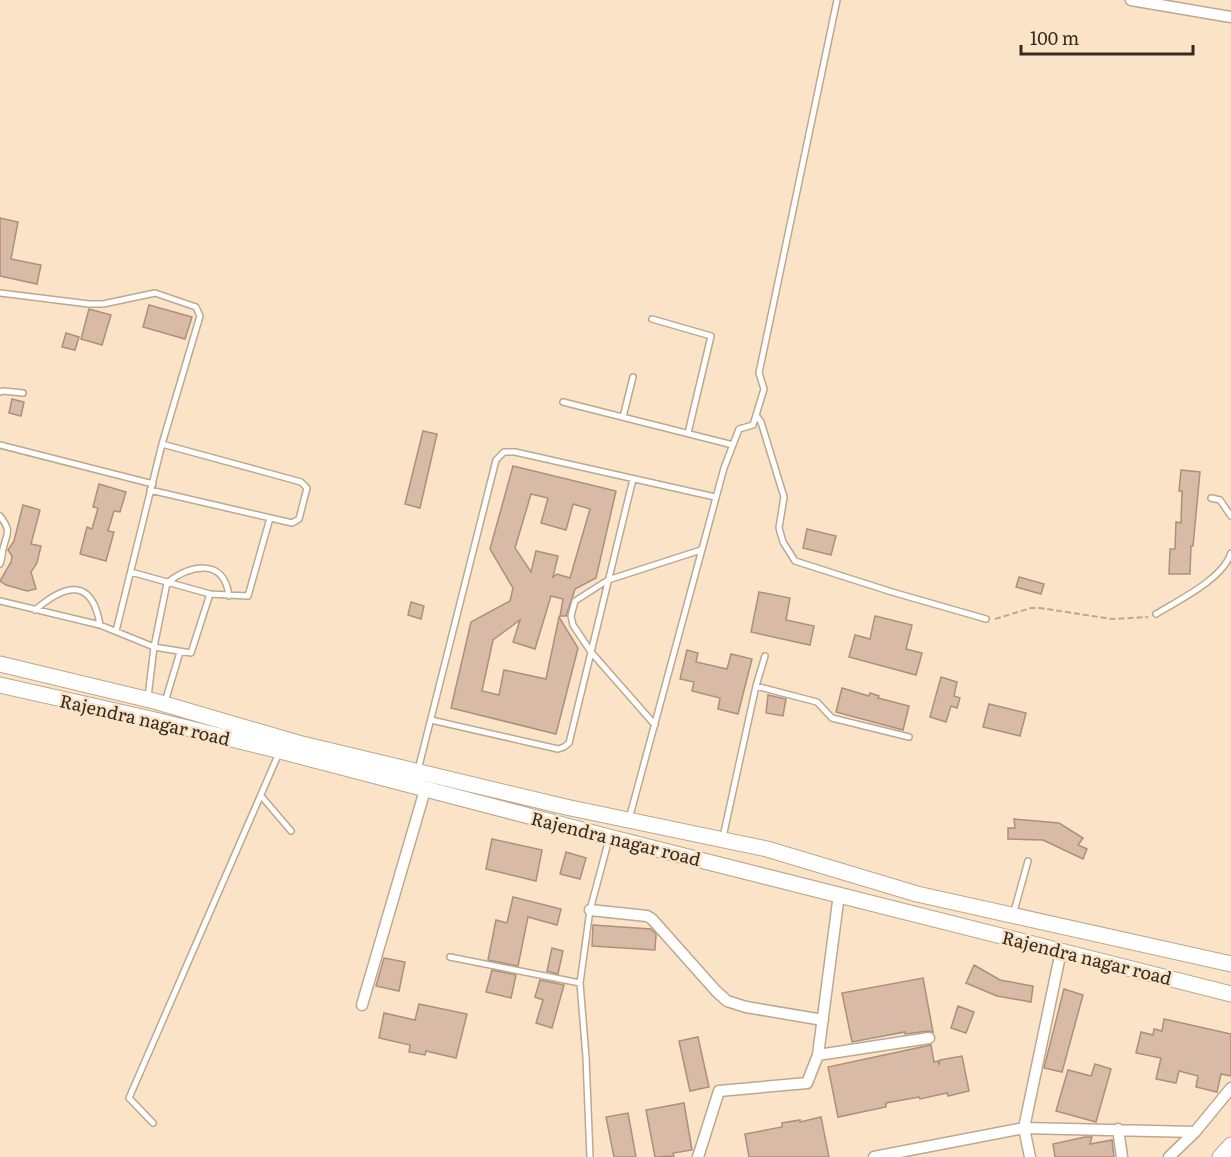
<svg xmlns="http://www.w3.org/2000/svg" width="1231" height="1157" font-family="Literata,serif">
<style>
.building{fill:#d9baa6;stroke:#ac8f7c;stroke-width:1.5;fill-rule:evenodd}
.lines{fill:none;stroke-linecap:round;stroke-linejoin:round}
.lane-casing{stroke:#bea88d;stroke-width:8}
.street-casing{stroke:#bea88d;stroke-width:13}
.primary-casing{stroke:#bea88d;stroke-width:17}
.path{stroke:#baa891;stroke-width:2;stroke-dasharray:6 3;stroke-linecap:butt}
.lane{stroke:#fff;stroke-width:5}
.street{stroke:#fff;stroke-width:10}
.primary{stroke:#fff;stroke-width:15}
.labels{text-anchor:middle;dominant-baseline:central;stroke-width:5;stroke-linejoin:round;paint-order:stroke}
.street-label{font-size:18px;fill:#342c21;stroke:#fae3c6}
</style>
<rect width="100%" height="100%" fill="#fae3c6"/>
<path class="building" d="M0 218 18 222 11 259 41 265 37 284 0 276Z
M149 305 192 317 185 339 143 327Z
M89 309 111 315 102 345 81 339Z
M66 333 79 337 75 350 62 347Z
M12 399 24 402 21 416 9 413Z
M423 431 437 434 420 508 405 504Z
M513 466 616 491 596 578 575 589 566 616H560L563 599 551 596 535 649 513 642 520 620 493 640 482 691 499 695 504 670 546 679 559 617 578 648 556 734 451 708 471 622 510 601 513 588 490 549ZM531 494 548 498 541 523 566 530 573 504 590 509 570 578 557 574 553 577 558 556 536 551 531 572 515 548Z
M1181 470 1200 472 1193 546H1191L1190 574H1169L1170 549H1175L1176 522 1181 523 1182 491H1179Z
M99 484 126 492 120 512 114 511 108 531 114 532 106 561 80 554 87 527 92 529 98 508 93 507Z
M23 505 40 510 31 544 41 546 37 563 31 572 36 589 27 591 6 585 0 581 11 562 12 556 8 550 14 541Z
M807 529 836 536 831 555 803 548Z
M1019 577 1044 584 1041 594 1016 587Z
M759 592 790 598 786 620 814 626 810 645 751 632Z
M411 602 424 606 421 619 408 615Z
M875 616 912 625 906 649 922 653 916 675 849 657 855 635 870 639Z
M687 650 698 653 696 662 727 669 731 654 752 659 738 714 718 709 720 698 692 691 694 682 680 679Z
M941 677 957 682 954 696 960 698 957 708 951 706 946 722 930 717Z
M842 688 869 696 870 693 879 696 878 698 909 706 903 730 836 712Z
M768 695 786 699 783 716 766 713Z
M989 704 1026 713 1020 736 983 727Z
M1014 819 1059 823 1083 838 1078 845 1087 849 1083 859 1043 840 1008 839V828H1015Z
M492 839 542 850 536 881 486 869Z
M566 852 586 858 580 879 560 874Z
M513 897 561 909 557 925 528 917 518 966 488 960 496 920 507 923Z
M593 925 651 929 656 934 655 950 592 946Z
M552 948 563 951 558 974 547 971Z
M384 958 405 962 399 991 376 986Z
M974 965 1000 980 1033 986 1031 1002 997 996 966 983Z
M492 970 516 975 511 998 486 992Z
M923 978 933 1032 928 1031 905 1034V1032L852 1042 842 993Z
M540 980 564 985 552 1028 536 1023 543 1000 535 997Z
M1064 989 1083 995 1062 1072 1044 1068Z
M419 1004 467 1014 456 1058 426 1051 425 1055 409 1052 410 1045 379 1038 384 1013 415 1020Z
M958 1006 974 1012 966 1033 951 1028Z
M1164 1019 1231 1034V1076L1221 1074 1217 1092 1196 1087 1198 1076 1179 1071 1176 1083 1156 1079 1161 1058 1136 1053 1141 1032 1153 1035 1154 1029 1162 1031Z
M698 1037 709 1087 690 1091 679 1041Z
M931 1045 934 1062 938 1061 939 1064 940 1060 962 1056 969 1091 948 1096 947 1093 920 1099 919 1097 886 1103V1107L838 1117 828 1067Z
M1095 1064 1111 1069 1096 1122 1056 1111 1068 1070 1091 1076Z
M684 1103 692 1150 673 1153 674 1156 655 1157 646 1110Z
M628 1113 636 1157H614L606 1117Z
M821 1117 829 1157H749L745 1134 782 1127V1123L800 1120V1122Z
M1085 1137H1092L1090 1144 1112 1140 1114 1157H1055L1053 1144Z"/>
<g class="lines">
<defs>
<path id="lane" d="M0 293 89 304H103L155 293 196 307 200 316 162 444 116 631
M652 319 711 336 688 433
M0 392 3 391 23 393
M563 402 733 445
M756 415 761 422 784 497 779 528 783 542 795 561 892 592 986 619
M623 417 633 377
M0 445 153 484
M150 490 292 523 299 519 307 488 301 482 162 444
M1211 498 1220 500 1231 516
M0 516C12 532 7 532 3 549 2 554 2 559 0 564
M131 572 210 594 248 596 270 518
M210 594 191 653 154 647 167 583C190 565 224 557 229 596
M0 601 100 625 154 647 148 697
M35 610C65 584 92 577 100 625
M1156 614C1179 600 1223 579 1231 553
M756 686 817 702 832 718 909 737
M165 702 180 652
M431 720 558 749 564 747 569 743 633 479
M655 725 591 652 573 625 571 616 575 601 608 580 701 550
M418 770 496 460 504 452H515L715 497
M262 797 291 831
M629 819 724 468 739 429 753 425 764 389 759 373 837 0
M723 837 756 686 765 656
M1013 915 1028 861
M450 957 580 983
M153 1123 129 1098 279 753
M590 1157 586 1057 580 983 590 910 609 839"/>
<path id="street" d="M1131 0 1231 17
M590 910 647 916 652 919 716 991 727 1001 746 1007 823 1020
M362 1005 425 790
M818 1055 929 1038
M1118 1129 1122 1157
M698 1157 719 1091 807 1083 818 1055 839 894
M874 1157 1024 1128 1195 1132
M1030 1157 1024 1128 1061 951
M1169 1157 1195 1132 1231 1088"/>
<path id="primary" d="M0 664 154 701 298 743 566 807 767 849 917 894 1231 964
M0 685 151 719 280 751 609 837 1231 994
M1220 1157 1231 1145"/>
</defs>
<use href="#lane" class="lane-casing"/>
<use href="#street" class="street-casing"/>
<use href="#primary" class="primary-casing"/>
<path class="path" d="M995 619 1031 608H1040L1112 619 1148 617"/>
<use href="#lane" class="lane"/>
<use href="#street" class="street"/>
<use href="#primary" class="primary"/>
</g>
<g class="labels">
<g class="street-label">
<text transform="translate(145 719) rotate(13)">Rajendra nagar road</text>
<text transform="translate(616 838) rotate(14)">Rajendra nagar road</text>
<text transform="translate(1087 957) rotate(14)">Rajendra nagar road</text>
</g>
</g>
<path d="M1021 45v9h172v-9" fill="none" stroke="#342c21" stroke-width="3"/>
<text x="1030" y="45" font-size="18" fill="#342c21" stroke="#fae3c6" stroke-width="4.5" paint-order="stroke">100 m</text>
</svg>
